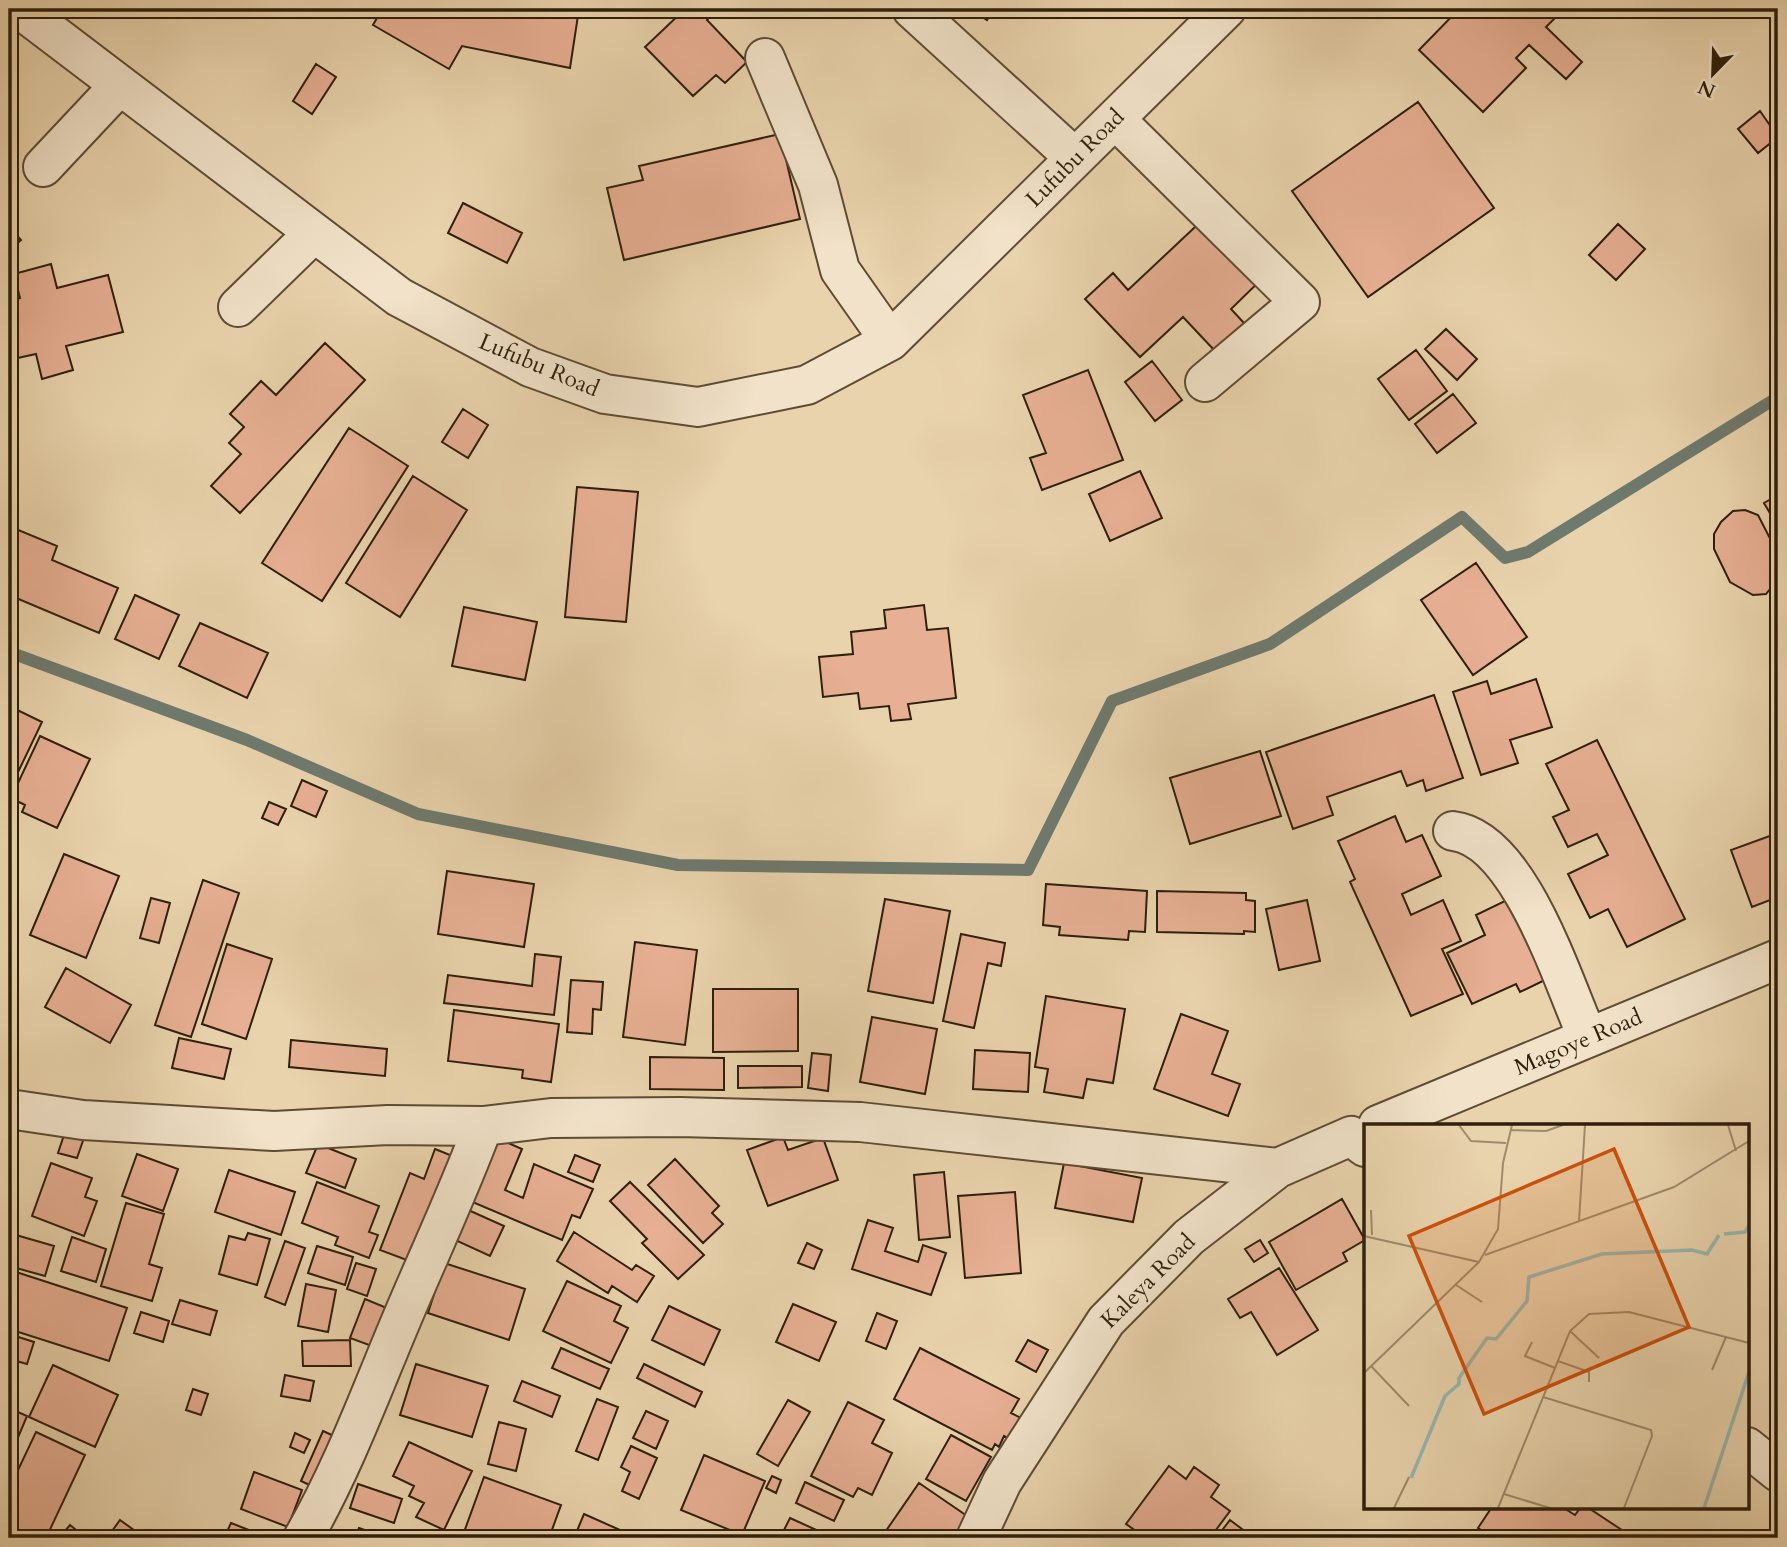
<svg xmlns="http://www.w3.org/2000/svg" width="1787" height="1547" font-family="Cardo,serif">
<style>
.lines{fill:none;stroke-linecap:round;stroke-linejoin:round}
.stream{stroke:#6e7a6e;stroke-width:12}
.building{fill:#e7af93;stroke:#2e1f0b;stroke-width:2}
.minor-casing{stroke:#5d4c33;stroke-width:42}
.minor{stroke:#f1e2c9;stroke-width:38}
.labels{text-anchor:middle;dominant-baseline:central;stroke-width:6;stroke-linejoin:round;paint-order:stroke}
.street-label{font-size:23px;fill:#2e1f0b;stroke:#f1e2c9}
.inset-river{fill:none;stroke:#98b7b0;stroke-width:3.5}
.inset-road{fill:none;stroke:#9e8b6c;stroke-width:2}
.view{fill:#cc500c;fill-opacity:0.15;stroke:#cc500c;stroke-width:3.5}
.inset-edge{fill:none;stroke:#2e1f0b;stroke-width:3.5}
</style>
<rect width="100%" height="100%" fill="#e9d3ac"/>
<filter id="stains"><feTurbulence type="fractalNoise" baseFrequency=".00286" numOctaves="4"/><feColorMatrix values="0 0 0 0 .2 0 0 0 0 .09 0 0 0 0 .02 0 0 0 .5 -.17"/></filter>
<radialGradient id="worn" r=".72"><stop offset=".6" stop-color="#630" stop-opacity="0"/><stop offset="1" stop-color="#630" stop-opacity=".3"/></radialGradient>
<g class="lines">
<path class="stream" d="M9 652 247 740 418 814 678 865 1028 870 1112 701 1270 644 1462 517 1505 558 1528 552 1778 397"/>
</g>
<path class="building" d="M382 9H579L570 68 462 46 449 69 373 25Z
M685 9H716L707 20 747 62 725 83 716 75 693 96 645 47Z
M970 9H994L987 20Z
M1459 9H1564L1546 27 1582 62 1566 79 1529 45 1516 58 1526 68 1483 112 1419 50Z
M316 64 336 77 312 114 293 101Z
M1418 102 1494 208 1368 297 1292 191Z
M1760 111 1778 137 1758 153 1738 129Z
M780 134 800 219 624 260 607 188 643 180 639 166Z
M463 203 522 233 507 263 448 233Z
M1210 213 1268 273 1231 309 1244 323 1215 351 1183 317 1140 357 1085 299 1113 273 1128 290Z
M1618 224 1645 249 1616 280 1589 255Z
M9 227 21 240 9 251Z
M51 264 57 288 108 275 123 332 66 346 73 370 42 379 36 354 13 359 9 343V301L20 298 14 274Z
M1446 329 1477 359 1457 380 1425 349Z
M325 343 365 380 240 513 211 486 241 454 229 443 244 427 230 414 261 381 276 395Z
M1416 350 1447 391 1409 420 1378 379Z
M1152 361 1182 400 1155 421 1125 382Z
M1088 370 1123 460 1042 490 1030 458 1046 453 1023 395Z
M1453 394 1476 423 1437 453 1415 424Z
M463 409 488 425 468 458 442 442Z
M349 428 408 466 322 601 262 563Z
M1140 471 1162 518 1110 541 1089 494Z
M413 476 467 510 400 617 346 583Z
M577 487 638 492 626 622 565 617Z
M1778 495V527L1764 503Z
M1745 510 1758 515 1778 554V579L1766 594 1753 595 1730 582 1714 549V534L1721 522 1733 511Z
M11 527 57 546 52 560 118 588 99 633 9 595Z
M1476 563 1527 637 1473 675 1421 600Z
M135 595 179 615 159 659 115 639Z
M924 605 927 630 948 628 956 698 908 704 911 719 891 721 889 706 860 709 858 693 823 697 819 657 853 654 851 632 886 628 884 610Z
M464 607 537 622 525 680 452 666Z
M200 623 268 653 247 698 179 666Z
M1536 679 1552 727 1510 740 1518 763 1481 775 1453 692 1487 681 1491 694Z
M1434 695 1463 778 1426 791 1423 780 1407 786 1401 771 1327 797 1333 815 1293 829 1266 752Z
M9 706 42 722 9 791Z
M40 736 90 759 57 828 22 812 25 805 11 798Z
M1597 740 1685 919 1627 947 1608 909 1590 918 1568 874 1608 855 1597 834 1568 847 1553 817 1569 810 1546 764Z
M1260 751 1281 816 1190 844 1170 778Z
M302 780 327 791 316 817 291 806Z
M269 802 286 809 278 825 262 818Z
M1395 816 1406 842 1422 835 1441 876 1402 894 1411 915 1443 900 1461 941 1442 949 1463 994 1411 1016 1350 882 1355 879 1338 841Z
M1778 833V897L1752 907 1731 850Z
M64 854 119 876 86 958 30 935Z
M447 871 534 884 524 947 438 934Z
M203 880 239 893 191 1037 155 1025Z
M1046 884 1147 891 1145 932 1129 931 1128 940 1059 935 1060 927 1043 925Z
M1157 891 1246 893V900L1255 901V932L1244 931V934L1157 932Z
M151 898 170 903 159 943 140 938Z
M885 899 950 911 933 1003 868 991Z
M1509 899 1547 979 1520 992 1516 984 1472 1004 1447 953 1485 935 1476 915Z
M1307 900 1320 961 1279 970 1266 909Z
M961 934 1005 943 1001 966 988 963 974 1028 943 1021Z
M635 942 697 950 685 1045 623 1037Z
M227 944 272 959 246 1039 202 1024Z
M535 954 561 957 554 1015 444 1003 448 975 532 986Z
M66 968 131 1005 110 1043 45 1007Z
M571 980 603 982 601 1010 593 1009 592 1034 567 1032Z
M713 989H798V1051L713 1052Z
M1046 996 1125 1009 1113 1083 1087 1079 1083 1098 1044 1092 1048 1069 1035 1067Z
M9 998 18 999 12 1056H9Z
M454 1010 559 1024 551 1082 522 1078 523 1070 448 1061Z
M1181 1014 1228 1031 1212 1074 1240 1084 1228 1116 1154 1089Z
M872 1017 937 1029 925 1094 860 1082Z
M179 1038 231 1049 224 1079 172 1068Z
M291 1040 387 1049 385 1076 289 1067Z
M975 1050 1030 1053 1028 1092 973 1089Z
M812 1053 831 1055 828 1091 808 1088Z
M650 1057 724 1058V1090L650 1089Z
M738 1066H802V1087L738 1088Z
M66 1129 85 1135 77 1158 58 1153Z
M783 1137 788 1150 823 1138 838 1180 768 1206 747 1150Z
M497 1138 522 1149 505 1190 523 1198 534 1164 593 1189 580 1218 572 1215 562 1240 470 1201Z
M318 1144 356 1159 345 1188 306 1173Z
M435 1149 460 1159 412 1262 380 1250 410 1173 424 1179Z
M137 1154 178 1169 163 1211 122 1196Z
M575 1155 600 1165 593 1182 568 1172Z
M675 1159 719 1206 712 1213 723 1224 703 1243 648 1185Z
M51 1163 92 1178 85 1197 97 1201 84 1236 32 1216Z
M1064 1163 1142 1178 1133 1222 1055 1208Z
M229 1170 295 1192 281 1235 215 1212Z
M944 1172 950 1237 919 1240 914 1175Z
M317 1182 379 1206 369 1232 378 1235 369 1258 335 1245 338 1237 302 1223Z
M630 1182 704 1255 678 1279 642 1243 647 1239 610 1201Z
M1015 1192 1021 1273 965 1278 958 1196Z
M1342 1199 1365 1240 1343 1253 1347 1261 1296 1290 1269 1242Z
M126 1203 164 1214 149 1264 162 1268 152 1301 101 1286Z
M466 1209 504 1226 490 1256 453 1239Z
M868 1220 893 1228 885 1251 918 1262 923 1245 946 1253 931 1295 852 1269Z
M574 1232 632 1270 636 1265 654 1276 637 1302 612 1286 608 1293 557 1261Z
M9 1233 54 1246 45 1276 9 1266Z
M248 1233 270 1239 257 1285 219 1274 229 1236 245 1240Z
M72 1237 106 1249 96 1282 61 1271Z
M1260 1240 1268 1253 1254 1262 1245 1249Z
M285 1241 305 1248 285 1305 265 1297Z
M807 1243 822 1250 814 1269 798 1263Z
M317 1246 353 1257 345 1285 308 1273Z
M356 1263 376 1269 367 1296 347 1289Z
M444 1263 525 1289 509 1340 428 1313Z
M1279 1268 1318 1330 1277 1355 1251 1312 1240 1318 1228 1299Z
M13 1271 127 1308 109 1361 9 1329V1283Z
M567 1281 621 1306 614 1321 628 1328 611 1363 543 1331Z
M306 1284 336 1290 328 1332 298 1326Z
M365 1299 394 1311 380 1349 350 1338Z
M180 1300 217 1311 210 1335 172 1324Z
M793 1304 836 1322 819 1361 776 1342Z
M669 1306 720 1330 704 1365 652 1340Z
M141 1312 169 1321 163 1342 134 1333Z
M877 1313 897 1321 886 1349 866 1341Z
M9 1334 34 1342 27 1364 9 1359Z
M350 1340 351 1366H303L302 1341Z
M1028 1340 1048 1350 1036 1372 1016 1361Z
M561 1348 609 1369 600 1389 552 1368Z
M920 1348 1019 1399 1011 1413 1025 1420 1013 1441 1004 1436 999 1447 995 1444 992 1450 894 1399Z
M416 1364 488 1386 472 1437 400 1415Z
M644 1364 702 1392 695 1407 637 1378Z
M53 1365 118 1395 95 1447 29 1417Z
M285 1375 314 1381 310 1401 281 1396Z
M522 1381 560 1396 552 1417 514 1401Z
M193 1389 208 1394 201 1415 186 1410Z
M597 1399 618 1407 598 1460 576 1451Z
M788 1400 810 1412 778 1466 757 1454Z
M848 1402 884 1420 872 1443 892 1453 872 1495 858 1488 853 1497 811 1476Z
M9 1408 27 1416 9 1459Z
M646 1411 668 1421 656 1449 633 1438Z
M499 1422 526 1429 516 1471 488 1464Z
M323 1431 345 1441 322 1491 301 1481Z
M36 1432 85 1455 46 1538H10L9 1489Z
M295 1433 310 1440 304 1453 290 1447Z
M951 1435 991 1457 966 1501 926 1479Z
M409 1442 472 1471 444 1530 416 1517 424 1503 409 1496 414 1486 393 1476Z
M631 1446 657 1458 639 1499 622 1491 630 1472 621 1467Z
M704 1455 765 1481 742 1535 681 1510Z
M1169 1466 1186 1479 1194 1467 1219 1485 1211 1497 1230 1511 1210 1538H1146L1126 1524Z
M254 1472 302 1490 288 1527 241 1509Z
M772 1476 781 1480 776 1493 766 1488Z
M484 1477 561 1505 549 1538H471L463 1535Z
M805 1482 844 1500 834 1521 796 1503Z
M919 1483 970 1518 957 1538H939L933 1535 931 1538H881Z
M358 1484 402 1499 394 1523 350 1508Z
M1492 1507H1562L1575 1515 1581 1507H1587L1628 1534 1625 1538H1494L1478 1528Z
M584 1514 638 1538H574Z
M790 1518 834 1538H780Z
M120 1520 145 1538H107Z
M1230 1520 1254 1538H1216Z
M231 1523 249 1530 245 1538H224Z
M70 1525 86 1538H59Z
M359 1528 387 1538H355Z"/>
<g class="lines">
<defs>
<path id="minor" d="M20 9 399 297 530 367 605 394 698 407 807 385 890 341 1226 9
M912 9 1075 158
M765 58 818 185 840 270 890 341
M1115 119 1300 302 1205 382
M43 167 120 85
M238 307 314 233
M1453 831C1520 839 1563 983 1588 1038
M9 1109 83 1120 274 1131 388 1125 483 1126 551 1118 680 1117 860 1122 1278 1168
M1378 1125 1778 959
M1747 1447 1778 1472
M303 1538C345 1465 373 1386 406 1309 432 1248 460 1188 483 1126
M976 1538 1002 1482 1106 1321 1189 1237 1278 1168 1351 1136 1365 1147"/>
</defs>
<use href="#minor" class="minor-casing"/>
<use href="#minor" class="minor"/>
</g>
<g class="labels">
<g class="street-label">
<text transform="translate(1075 158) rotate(-45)">Lufubu Road</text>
<text transform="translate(539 365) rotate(23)">Lufubu Road</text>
<text transform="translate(1578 1042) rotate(-23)">Magoye Road</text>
<text transform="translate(1148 1281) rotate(-45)">Kaleya Road</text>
</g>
</g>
<g transform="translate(1364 1124)">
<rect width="385" height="385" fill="#e9d3ac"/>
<path class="inset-river" d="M360 110 381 108 385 101M47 354 81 272 95 260V254L123 214 132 215 163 177 165 153 238 130 328 126 343 130 355 111M340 384 385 248"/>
<path class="inset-road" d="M95 1 107 17 142 19M364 1 372 27M146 6 182 7 199 1M7 86 8 111M215 97 221 1M0 112 115 138 134 105 139 39 148 1M121 131 310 63 385 17M92 161 118 178M206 207 235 234M168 218 161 232 191 244M194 237 225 248V258M7 242 45 282M348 246 362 213M0 249 115 138M179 273 287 306 288 312 260 384M140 370 186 384M30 384 45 353M134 384 206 207 225 190 265 188 385 219"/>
<path class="view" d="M250 25 325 203 120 290 45 112Z"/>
<rect width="385" height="385" class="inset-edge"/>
</g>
<rect width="1787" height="1547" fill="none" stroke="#e9d3ac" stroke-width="35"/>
<rect x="10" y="10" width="1766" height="1526" fill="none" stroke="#2e1f0b" stroke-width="3.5"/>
<rect x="18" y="18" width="1752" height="1512" fill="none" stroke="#2e1f0b" stroke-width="2"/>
<g transform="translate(1713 74) rotate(203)" stroke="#f1e2c9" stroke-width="5" paint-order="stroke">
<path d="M0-5L12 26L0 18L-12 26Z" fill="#2e1f0b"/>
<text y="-10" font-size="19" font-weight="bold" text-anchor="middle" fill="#2e1f0b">N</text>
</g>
<rect width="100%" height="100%" filter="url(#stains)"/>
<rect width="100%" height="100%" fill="url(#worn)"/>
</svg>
